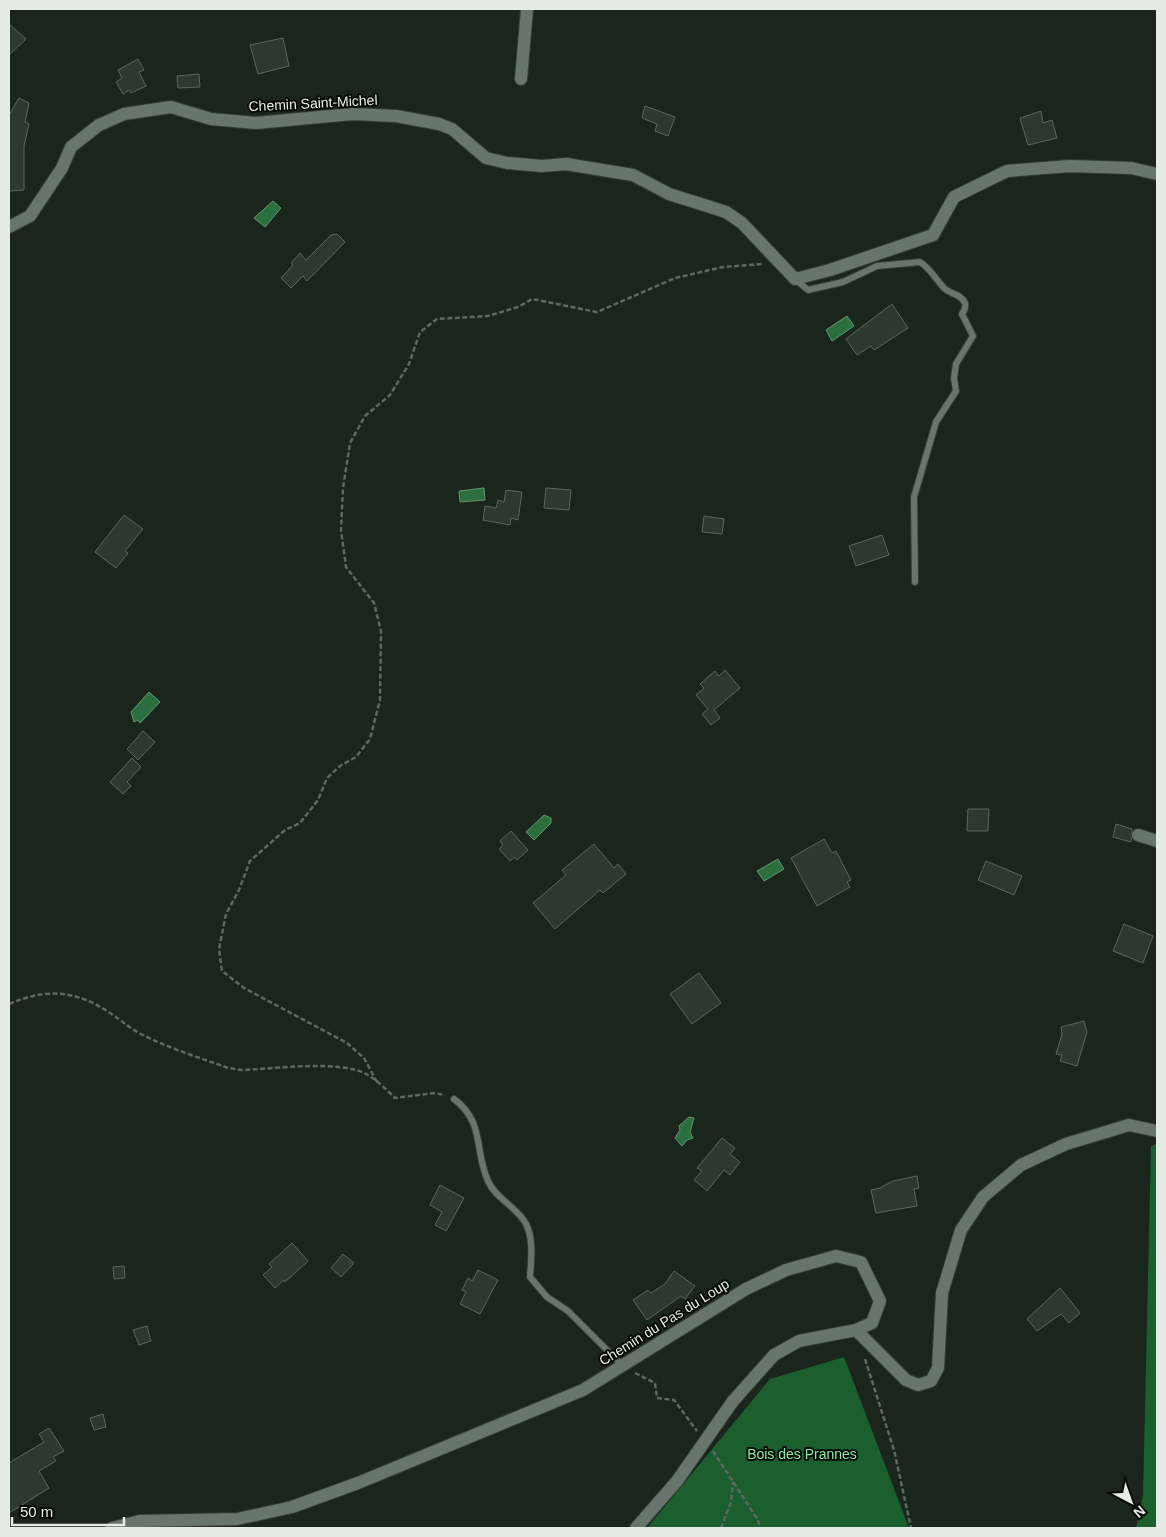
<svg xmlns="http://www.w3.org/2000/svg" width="1166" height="1537" font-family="Arial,sans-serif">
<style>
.forest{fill:#1b5f2f}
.water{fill:#2c6f3e;stroke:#649470}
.building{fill:#2d392f;stroke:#5a675c}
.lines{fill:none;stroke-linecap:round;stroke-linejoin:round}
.service-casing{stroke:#363f37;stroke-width:8}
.minor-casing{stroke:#363f37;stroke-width:14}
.path{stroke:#5e6860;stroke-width:2.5;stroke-dasharray:5 2.5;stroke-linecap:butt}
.service{stroke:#68756a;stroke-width:6}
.minor{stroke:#68756a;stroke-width:12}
.labels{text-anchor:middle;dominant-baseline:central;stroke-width:4;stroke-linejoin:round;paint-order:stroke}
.street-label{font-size:14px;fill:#e5ece6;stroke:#080c08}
.park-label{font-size:14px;fill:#8ce79f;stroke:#080c08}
</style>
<rect width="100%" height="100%" fill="#1a251c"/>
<path class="forest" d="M1157 1144V1528H1136L1143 1495 1151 1146Z
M844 1357 909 1528H647L770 1379Z"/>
<path class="water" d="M273 201 281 208 265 227 254 218Z
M847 316 854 326 832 341 826 330Z
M484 488 485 500 460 502 459 491Z
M149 692 160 702 140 723 138 720 134 722 131 712Z
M544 815 551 818V823L534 840 526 832Z
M778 859 784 869 764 881 757 871Z
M689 1117 694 1118 690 1132 693 1138 687 1140 682 1146 675 1138 680 1130 679 1126Z"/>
<path class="building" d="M9 24 26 39 9 55Z
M283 38 289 66 258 74 250 45Z
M138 59 144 70 139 72 146 86 131 93 129 90 123 94 116 82 122 78 118 70Z
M199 74 200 87 178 88 177 76Z
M19 98 29 103 25 122 29 124 24 146V190L9 191V115Z
M645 106 675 117 668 136 655 131 657 124 642 118Z
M1041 111 1043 123 1052 120 1057 138 1028 145 1020 118Z
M337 234 345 242 307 281 303 276 291 288 281 278 293 265 291 263 300 253 306 260 331 235Z
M892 304 908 328 874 350 871 346 857 355 846 339Z
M546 488 571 490 569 510 544 508Z
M506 490 522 492 518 520 511 518 510 525 483 520 485 506 496 508 498 500 504 502Z
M124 515 143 529 125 551 128 553 116 568 95 552Z
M704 516 724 519 722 534 702 532Z
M882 535 889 555 856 566 849 546Z
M725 670 740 688 714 710 720 718 711 725 702 714 708 709 696 695 704 688 700 684 715 671 719 676Z
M143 731 155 742 138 760 127 749Z
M132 758 141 767 127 782 131 786 123 794 110 782Z
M968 809H989L988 831H967Z
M1116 824 1132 829 1131 842 1113 837Z
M511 831 528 850 517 860 515 857 510 861 499 849 503 845 500 841Z
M824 839 832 853 836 851 851 880 847 882 850 887 817 906 791 858Z
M594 844 614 868 618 864 626 874 603 893 600 890 555 929 533 903 566 875 562 870Z
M986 861 1022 876 1014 895 978 880Z
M1124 924 1153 936 1143 963 1113 951Z
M699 973 721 1003 692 1024 670 994Z
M1084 1021 1087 1032 1077 1066 1060 1061 1062 1055 1056 1054 1062 1034 1061 1027Z
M722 1138 735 1148 730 1154 740 1162 730 1175 724 1170 707 1191 694 1180 702 1171 697 1168Z
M917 1176 919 1188 914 1189 917 1206 876 1213 871 1190 880 1188 893 1181Z
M440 1185 464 1198 446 1231 435 1225 442 1212 430 1205Z
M292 1243 308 1261 285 1282 284 1280 275 1288 263 1275 272 1267 269 1264Z
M343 1254 354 1263 341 1277 331 1268Z
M124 1266 125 1278 114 1279 113 1267Z
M478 1270 498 1280 480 1314 460 1304 466 1292 462 1290 468 1278 472 1281Z
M674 1271 695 1286 685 1299 681 1296 647 1320 633 1300 648 1290 651 1293 665 1284Z
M1060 1288 1080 1313 1069 1323 1061 1314 1037 1331 1027 1319Z
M147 1326 151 1341 139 1345 133 1330Z
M103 1414 106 1427 94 1430 90 1418Z
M49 1428 64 1451 53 1457 56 1461 39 1471 49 1488 9 1513V1463L44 1442 39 1434Z"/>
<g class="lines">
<defs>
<path id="service" d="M796 280 808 290 843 282 877 266 920 262C931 269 936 280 945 289 951 294 961 294 965 303 966 307 965 310 962 314L973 336 956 364 954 378 956 391 936 422 914 497 915 582
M454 1099C485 1122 474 1150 488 1181 495 1198 518 1208 526 1224 534 1239 531 1261 530 1277L547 1297 568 1311 622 1365"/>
<path id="minor" d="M521 79 527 9
M9 227 30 216 62 168 71 147 99 125 124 114 171 107 211 119 256 123 352 114 396 116 439 124 452 129 486 158 507 163 542 166 566 164 633 175 669 194 726 212 742 223 795 279 830 270 933 235 954 197 1007 171 1069 166 1131 168 1157 174
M1138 835 1157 841
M856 1330 906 1380 918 1385 931 1381 938 1368 942 1293 961 1230 983 1197 1021 1165 1066 1144 1129 1125 1157 1131
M112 1528 140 1521 237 1519 292 1507 358 1483 583 1390 746 1289 786 1270 836 1256 861 1262 880 1301 872 1323 856 1330 799 1341 774 1355 733 1401 677 1481 636 1528"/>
</defs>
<use href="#service" class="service-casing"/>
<use href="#minor" class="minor-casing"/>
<path class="path" d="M9 1004C46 988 76 990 110 1013 122 1021 132 1030 145 1036 171 1049 201 1058 228 1068L242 1070C274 1069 342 1059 368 1075 378 1081 387 1090 395 1098L434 1093 445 1095
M377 1082 364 1058 347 1043 244 988 222 971 219 949 226 914 239 890 250 861 285 830 300 823 318 800 327 778 340 766 356 757 370 739 380 700 381 631 374 603 346 567 341 530 343 488 350 443 365 416 390 395 409 364 420 332 437 319 488 316 518 307 532 299 597 312 675 278 723 267 763 264
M865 1359 894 1450 911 1528
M635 1373 655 1383 657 1398 674 1400 697 1431
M713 1451 758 1520 760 1528
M721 1528 731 1502 733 1482"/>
<use href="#service" class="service"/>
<use href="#minor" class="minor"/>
</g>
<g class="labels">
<g class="street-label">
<text transform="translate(313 103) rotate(-3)">Chemin Saint-Michel</text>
<text transform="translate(664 1322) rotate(-32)">Chemin du Pas du Loup</text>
</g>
<g class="park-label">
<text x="802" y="1454">Bois des Prannes</text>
</g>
</g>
<rect width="1166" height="1537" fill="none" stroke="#e5ece6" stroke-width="20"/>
<g transform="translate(1131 1502) rotate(139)" stroke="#080c08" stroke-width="4" paint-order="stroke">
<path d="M0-4L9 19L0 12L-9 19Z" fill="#e5ece6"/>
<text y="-8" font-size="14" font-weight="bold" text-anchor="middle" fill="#e5ece6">N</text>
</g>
<path d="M12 1517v8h112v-8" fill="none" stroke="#e5ece6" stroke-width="2.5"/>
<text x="20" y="1517" font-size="15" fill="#e5ece6" stroke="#080c08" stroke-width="4" paint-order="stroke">50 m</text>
</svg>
